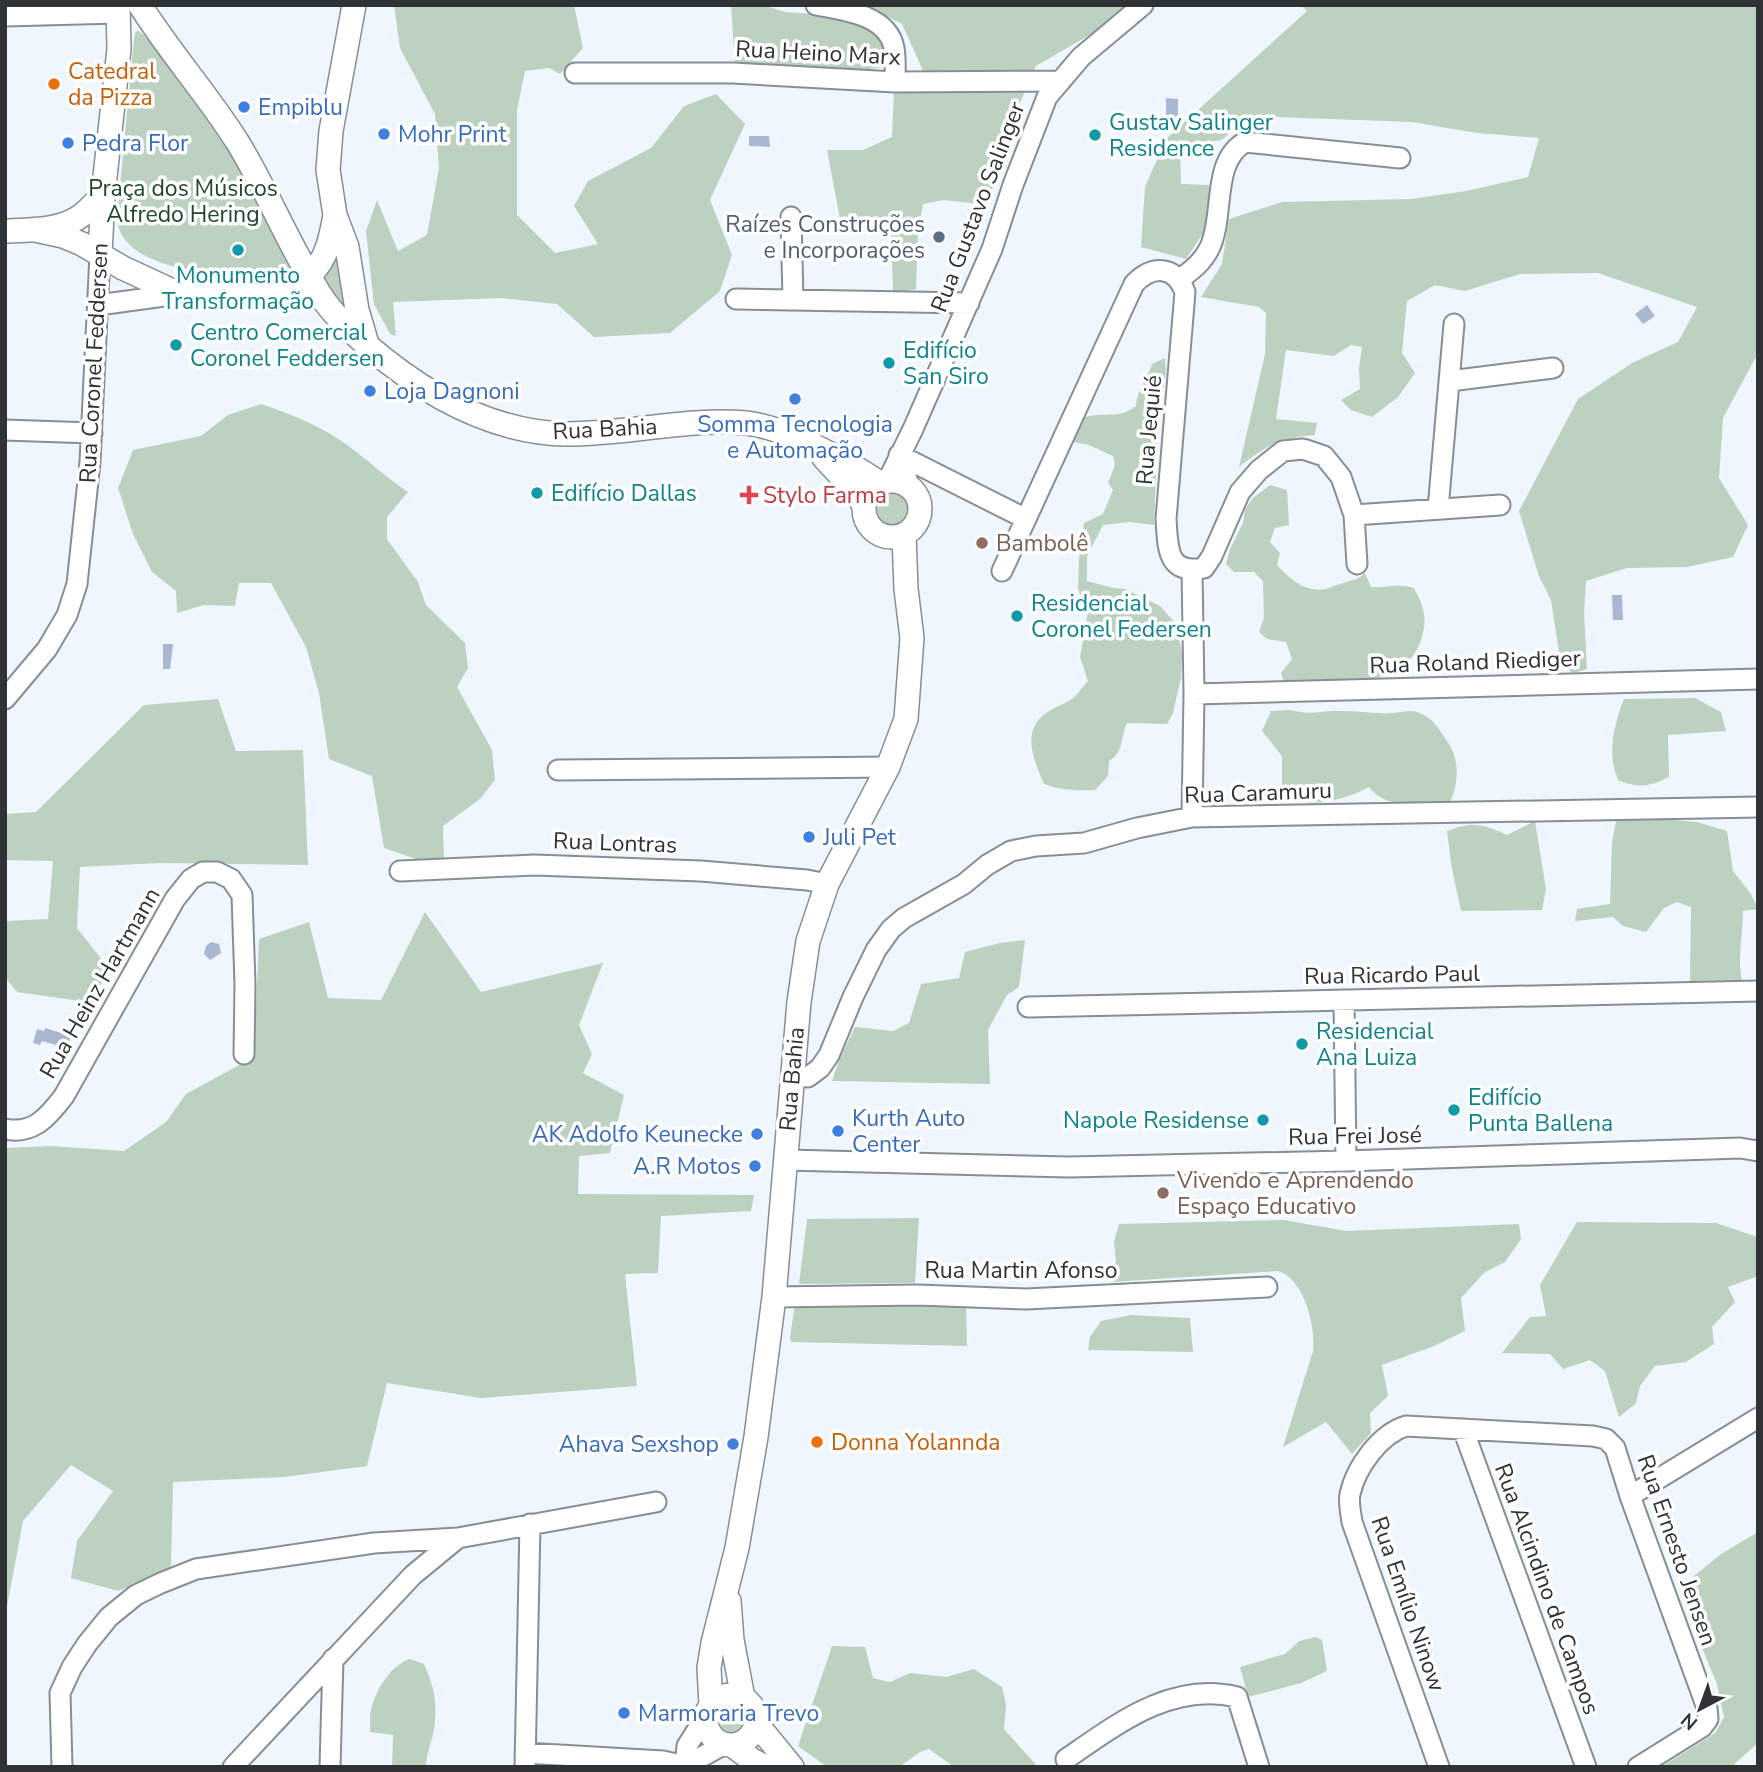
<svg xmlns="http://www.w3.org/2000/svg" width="1763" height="1772" font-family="'Nunito Sans',sans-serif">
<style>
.green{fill:#bdd1c0}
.water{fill:#aab7d1}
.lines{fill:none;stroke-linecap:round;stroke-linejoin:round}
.minor-casing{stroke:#888e95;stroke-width:23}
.major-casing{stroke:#888e95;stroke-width:26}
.minor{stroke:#fff;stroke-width:19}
.major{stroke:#fff;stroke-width:23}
.food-dot{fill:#e8710a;stroke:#fff;stroke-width:2.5}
.shop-dot{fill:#3f7fe0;stroke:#fff;stroke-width:2.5}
.culture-dot{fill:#0f9aa8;stroke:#fff;stroke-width:2.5}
.service-dot{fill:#5c6f8a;stroke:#fff;stroke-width:2.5}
.health-dot{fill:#e0444e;stroke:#fff;stroke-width:2.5}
.education-dot{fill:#8d6e63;stroke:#fff;stroke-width:2.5}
.labels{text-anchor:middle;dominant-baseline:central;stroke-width:7;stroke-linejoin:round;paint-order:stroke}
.street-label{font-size:23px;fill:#303335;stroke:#fff}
.food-label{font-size:23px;fill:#c56008;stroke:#fff;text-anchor:start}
.shop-label{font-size:23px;fill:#366cbe;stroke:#fff;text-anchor:start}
.culture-label{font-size:23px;fill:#0d838f;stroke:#fff;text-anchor:start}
.park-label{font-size:23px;fill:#1e4728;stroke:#fff}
.service-label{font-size:23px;fill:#4e5e75;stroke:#fff;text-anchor:end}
.health-label{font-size:23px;fill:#be3a42;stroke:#fff;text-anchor:start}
.education-label{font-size:23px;fill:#785e54;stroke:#fff;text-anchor:start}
</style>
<rect width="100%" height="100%" fill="#eff6fd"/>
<path class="green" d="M394 5H574L583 48 560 74 549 68 525 71 517 110V215L555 253 598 244 574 206 588 181 651 148 684 106 716 94 745 124 710 200 732 255 720 291 670 333 594 337 557 304 500 298 393 302 396 336 390 334 374 304 366 231 377 200 398 251 427 235 439 168 435 114 400 48Z
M731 5H763L785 12 832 15 882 32 894 66 842 72 800 66H735Z
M864 5H1130L1105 26 1036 66 1012 121 988 205 944 200 923 204 918 232 916 289 893 294 891 224H841L827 150H863L892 137 894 90 925 75 902 24Z
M1301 5H1758V353L1723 418 1719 478 1748 525 1733 557 1687 567 1627 568 1586 581 1584 613 1587 669 1573 673 1561 665 1551 600 1539 576 1519 511 1578 399 1632 363 1678 342 1697 307 1598 273 1520 274 1465 291 1435 285 1407 301 1402 353 1415 373 1398 397 1372 417 1351 410 1341 400 1360 389 1359 368 1362 347 1351 345 1334 356 1286 350 1276 419 1317 423 1315 435C1277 439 1269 444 1239 467L1265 354 1266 313 1259 307 1201 297 1222 264 1229 219 1282 202 1411 199 1466 191 1528 177 1539 138 1477 133 1412 122 1275 117 1238 127 1221 140 1180 147 1181 184 1209 185 1208 226 1186 259 1141 247 1145 187 1166 139 1307 11Z
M136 31H139L147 38 217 130 289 260 290 268 286 274C244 279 120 276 117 218L134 39Z
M334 256 344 260 357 328 322 279Z
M1165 358 1166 370 1158 431 1154 525 1130 522 1103 525 1087 556V581L1113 588 1125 589 1160 606 1176 624 1182 653 1181 678 1173 713 1167 724 1127 723C1120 738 1124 752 1109 761L1108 776 1095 790C1079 791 1059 790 1044 784 1033 758 1020 729 1049 711 1057 706 1067 703 1073 698 1079 693 1083 686 1088 681L1080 657 1088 611 1078 589 1079 559 1084 523 1103 514 1113 490 1108 483 1115 465 1113 456 1089 445 1072 442 1082 418C1104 410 1117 421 1136 406 1137 389 1147 380 1152 364Z
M261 404C288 413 313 423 337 438 362 454 383 476 408 492L387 517V539L418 582 426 605 465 643 468 668 457 687 492 750 495 780 480 799 443 826 444 860H419L384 848 372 776 329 759 319 693 306 647 271 583H239L235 606 204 605 177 613 176 591 152 572 133 534 118 488 133 450 201 436 228 415Z
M1270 485 1287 490 1289 525 1275 528 1270 542 1280 553 1277 565C1289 578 1305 593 1325 589 1330 588 1335 585 1340 584 1351 580 1357 581 1365 573L1371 587C1387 588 1397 583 1414 588 1424 607 1428 619 1421 640 1405 692 1328 682 1285 684L1281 673 1292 659 1286 642 1267 639 1259 632 1264 618 1263 581 1254 572H1234L1226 564 1230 549 1243 523 1245 509 1253 498Z
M876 509a16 16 0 1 1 32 0a16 16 0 1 1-32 0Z
M1695 698 1721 712 1726 731 1668 735 1669 777C1648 787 1641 788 1619 781 1606 757 1614 724 1624 699Z
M218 699 236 751 303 750 308 865 160 863 80 867 77 928 111 971 87 1002 17 992 5 977V921L48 919 53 861 5 860V814L36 812 144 705Z
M1290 710C1311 716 1321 710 1342 711 1358 711 1375 714 1391 713 1403 713 1411 708 1422 714 1435 720 1439 730 1447 741 1460 759 1459 783 1450 802 1425 805 1385 810 1369 787 1346 800 1306 810 1282 795V756L1262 731 1271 711Z
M1662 819 1697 822 1727 831 1733 871 1751 894 1758 909 1743 911C1743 934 1737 958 1742 980L1690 981 1691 907 1677 902 1664 908 1646 932 1623 926 1613 917 1575 921 1577 909 1610 904 1612 842 1616 821Z
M1535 821 1546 889 1542 910 1461 911 1452 869 1447 831C1472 821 1484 824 1507 835Z
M425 912 481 992 603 963 579 1025 592 1054 583 1073 624 1095 610 1153 579 1156 578 1194 754 1195 751 1211 661 1216 658 1273 625 1274 637 1386 481 1398 387 1383 367 1466 284 1477 173 1482 171 1569 118 1591 71 1578 77 1541 113 1491 71 1465 23 1521 5 1617V1148L51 1146 124 1151 166 1122 186 1094 254 1057 259 939 309 922 328 998 381 1000Z
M1025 940 1019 987 1007 995 988 1030 990 1084 832 1081 839 1060 855 1027 893 1031 909 1023 921 984 959 978 965 952 1000 943Z
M919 1218 915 1283 799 1284 807 1219Z
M1284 1220 1346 1231 1519 1224 1521 1239 1505 1262 1485 1272 1461 1298 1465 1331 1434 1346 1382 1365 1388 1396 1370 1413 1371 1433 1352 1454 1326 1422 1283 1447 1313 1351C1316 1326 1304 1279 1278 1271L1111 1282 1106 1269 1116 1262 1114 1241 1119 1224Z
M1577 1222 1716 1223 1758 1237V1276L1728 1287 1735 1302 1712 1327 1714 1344 1686 1362 1655 1366 1640 1386 1636 1403 1619 1417 1605 1371 1590 1360 1563 1369 1550 1354 1502 1353 1530 1317 1546 1316 1540 1285Z
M966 1303 967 1346 791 1342 790 1338 795 1304Z
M1131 1315 1190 1318 1193 1352 1088 1350 1090 1337 1101 1321Z
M1758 1532V1743L1731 1767H1661L1715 1733 1724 1717 1717 1684 1691 1621 1687 1602 1689 1580 1721 1554Z
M1316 1637 1322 1640 1327 1671 1301 1683 1248 1697 1240 1667 1285 1654 1299 1641Z
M832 1646 865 1647 873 1678 890 1682 910 1673 946 1677 974 1669 1002 1687 1006 1705 1004 1729 1038 1767H954L929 1749 920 1752 899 1767H827L798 1746Z
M410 1659 424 1664C434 1687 438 1703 434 1729 432 1742 426 1753 426 1767H392L393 1735 370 1732C371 1725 369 1716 371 1710 376 1689 391 1665 410 1659Z
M720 1722a13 13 0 1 1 26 0a13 13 0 1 1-26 0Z"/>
<path class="water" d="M1166 98 1178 99V123H1166Z
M749 136H769L770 147 749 146Z
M1647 305 1655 316 1643 324 1635 314Z
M1612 595H1622L1623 620H1613Z
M163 644H173L170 669H163Z
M211 942 219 944 221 953 210 960 204 954 206 946Z
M45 1028 71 1036 67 1048 42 1041 40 1045 33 1043 37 1029 44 1031Z"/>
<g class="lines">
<defs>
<path id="minor" d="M816 5C844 10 888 15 894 48 896 59 895 71 895 82
M5 16 118 13
M575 73H733L895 82 1059 81
M791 217 793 300
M1180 279C1192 270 1203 262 1210 247 1225 214 1211 162 1245 142L1400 158
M736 299 969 303
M98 305 179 294
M1450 381 1553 368
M5 430 92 433
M899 455 1026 519
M899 455 910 488
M887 482 913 429 992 249 1013 185 1047 97 1081 57 1143 5
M1438 509 1454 324
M1354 515 1500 505
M1002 571 1134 284C1152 265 1175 265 1185 292L1166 519C1168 547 1166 575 1204 568L1212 556 1240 492 1259 470 1283 451 1303 449 1324 456 1341 477 1354 515 1357 564
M1194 694 1758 679
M5 699 47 649 67 615 77 584 90 462 100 254
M558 770 888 767
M1192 817 1194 694 1192 570
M400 871 534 865 701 871 807 880 827 884
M1344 1000 1346 1161
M1028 1007 1758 991
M793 1075 808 1077 820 1068 829 1055 853 997 876 950 891 929 904 918 964 884 987 865 1011 851 1036 846 1084 843 1137 828 1192 817 1758 807
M5 1129C33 1135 48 1117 64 1096L175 899 191 879 203 872H217L231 879 242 895 245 984 244 1054
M786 1160 1069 1167 1346 1161 1740 1148 1758 1151
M774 1297 918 1295 1026 1299 1267 1287
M1463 1429 1586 1767
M1630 1496 1758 1418
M525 1753 663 1761 685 1766
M1066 1759C1117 1724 1172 1681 1237 1697L1259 1767
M685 1766 725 1744
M62 1767 60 1693 72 1667 87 1644 109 1617 136 1595 161 1583 196 1569 374 1543 458 1538 656 1502
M233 1767 413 1575 458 1538
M330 1767 333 1659
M525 1767 530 1524
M685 1767 687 1746 706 1716
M1439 1767 1352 1522C1351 1513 1348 1503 1350 1494 1356 1467 1380 1434 1406 1426L1593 1436 1606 1439 1615 1448 1630 1496 1707 1708 1708 1719 1702 1727 1638 1767"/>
<path id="major" d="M140 5C170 53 208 95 238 143 268 192 290 248 321 296 334 316 351 331 368 346 423 393 492 433 567 434 627 434 687 418 746 423 785 427 848 462 880 483
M354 5 331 131 328 170 335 215 347 247 357 310 367 344
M35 230 63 236 82 244 123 268 179 294 300 295 322 298
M5 231C30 230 62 231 82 215 90 209 96 201 103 195
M100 254 103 195 119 49 118 5
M299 283C325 267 330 244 335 215
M824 458 851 487 864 505
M864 509a28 28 0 1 1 56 0a28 28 0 1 1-56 0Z
M729 1601 732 1640 743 1698
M706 1720a25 25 0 1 1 50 0a25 25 0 1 1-50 0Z
M711 1705 709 1668 713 1643 737 1548 756 1437 774 1297 799 1002 808 941 827 884 888 767 906 719 912 638 906 589 904 535
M756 1723 792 1767
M732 1745 752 1760 766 1767"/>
</defs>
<use href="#minor" class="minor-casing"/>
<use href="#major" class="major-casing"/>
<use href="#minor" class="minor"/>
<use href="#major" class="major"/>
</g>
<g class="food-dot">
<circle cx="54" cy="84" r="7"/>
<circle cx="817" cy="1442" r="7"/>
</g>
<g class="shop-dot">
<circle cx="244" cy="107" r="7"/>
<circle cx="384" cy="134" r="7"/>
<circle cx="68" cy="143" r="7"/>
<circle cx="370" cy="391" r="7"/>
<circle cx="795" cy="399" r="7"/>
<circle cx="809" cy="837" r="7"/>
<circle cx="838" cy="1131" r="7"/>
<circle cx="757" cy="1134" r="7"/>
<circle cx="755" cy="1166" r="7"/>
<circle cx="733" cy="1444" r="7"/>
<circle cx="624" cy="1713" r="7"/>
</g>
<g class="culture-dot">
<circle cx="1095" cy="135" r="7"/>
<circle cx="238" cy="250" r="7"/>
<circle cx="176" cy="345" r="7"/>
<circle cx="889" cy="363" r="7"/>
<circle cx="537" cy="493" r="7"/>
<circle cx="1017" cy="616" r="7"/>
<circle cx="1302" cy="1044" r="7"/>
<circle cx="1454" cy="1110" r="7"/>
<circle cx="1263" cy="1120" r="7"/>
</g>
<circle class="service-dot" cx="939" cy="237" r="7"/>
<path class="health-dot" d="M745.5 484.5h7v7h7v7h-7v7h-7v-7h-7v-7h7z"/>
<g class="education-dot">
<circle cx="982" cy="543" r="7"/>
<circle cx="1163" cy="1193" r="7"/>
</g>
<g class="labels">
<g class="street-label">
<text transform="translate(818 53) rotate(3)">Rua Heino Marx</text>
<text transform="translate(978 207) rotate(-69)">Rua Gustavo Salinger</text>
<text transform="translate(94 363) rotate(-87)">Rua Coronel Feddersen</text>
<text transform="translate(605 429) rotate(-3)">Rua Bahia</text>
<text transform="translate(1149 430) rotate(-85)">Rua Jequié</text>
<text transform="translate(1475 662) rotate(-2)">Rua Roland Riediger</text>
<text transform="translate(1258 793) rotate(-2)">Rua Caramuru</text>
<text transform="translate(615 843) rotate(2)">Rua Lontras</text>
<text transform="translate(1392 975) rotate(-1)">Rua Ricardo Paul</text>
<text transform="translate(100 983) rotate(-60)">Rua Heinz Hartmann</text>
<text transform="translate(792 1079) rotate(-85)">Rua Bahia</text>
<text transform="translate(1355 1136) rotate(-1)">Rua Frei José</text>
<text x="1021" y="1270">Rua Martin Afonso</text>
<text transform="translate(1677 1550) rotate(71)">Rua Ernesto Jensen</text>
<text transform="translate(1547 1589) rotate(70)">Rua Alcindino de Campos</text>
<text transform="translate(1408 1604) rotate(71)">Rua Emílio Ninow</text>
</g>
<g class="food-label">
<text x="68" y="71">Catedral<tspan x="68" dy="26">da Pizza</tspan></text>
<text x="831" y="1442">Donna Yolannda</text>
</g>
<g class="shop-label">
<text x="258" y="107">Empiblu</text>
<text x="398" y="134">Mohr Print</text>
<text x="82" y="143">Pedra Flor</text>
<text x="384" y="391">Loja Dagnoni</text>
<text x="795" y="424" text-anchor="middle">Somma Tecnologia<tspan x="795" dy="26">e Automação</tspan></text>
<text x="823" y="837">Juli Pet</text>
<text x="852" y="1118">Kurth Auto<tspan x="852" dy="26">Center</tspan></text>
<text x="743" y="1134" text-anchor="end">AK Adolfo Keunecke</text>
<text x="741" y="1166" text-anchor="end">A.R Motos</text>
<text x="719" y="1444" text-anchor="end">Ahava Sexshop</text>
<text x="638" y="1713">Marmoraria Trevo</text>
</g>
<g class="culture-label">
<text x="1109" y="122">Gustav Salinger<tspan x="1109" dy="26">Residence</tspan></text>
<text x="238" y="275" text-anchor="middle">Monumento<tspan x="238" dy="26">Transformação</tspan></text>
<text x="190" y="332">Centro Comercial<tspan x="190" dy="26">Coronel Feddersen</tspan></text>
<text x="903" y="350">Edifício<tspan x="903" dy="26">San Siro</tspan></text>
<text x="551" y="493">Edifício Dallas</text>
<text x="1031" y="603">Residencial<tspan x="1031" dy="26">Coronel Federsen</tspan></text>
<text x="1316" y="1031">Residencial<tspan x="1316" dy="26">Ana Luiza</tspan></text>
<text x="1468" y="1097">Edifício<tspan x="1468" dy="26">Punta Ballena</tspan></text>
<text x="1249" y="1120" text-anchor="end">Napole Residense</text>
</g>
<g class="park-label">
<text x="183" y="188">Praça dos Músicos<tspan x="183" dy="26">Alfredo Hering</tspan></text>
</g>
<g class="service-label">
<text x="925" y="224">Raízes Construções<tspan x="925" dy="26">e Incorporações</tspan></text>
</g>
<g class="health-label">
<text x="763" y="495">Stylo Farma</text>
</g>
<g class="education-label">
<text x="996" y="543">Bambolê</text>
<text x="1177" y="1180">Vivendo e Aprendendo<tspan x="1177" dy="26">Espaço Educativo</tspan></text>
</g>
</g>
<rect width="1763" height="1772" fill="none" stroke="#303335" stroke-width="14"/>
<g transform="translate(1700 1709) rotate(221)" stroke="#ffffff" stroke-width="5" paint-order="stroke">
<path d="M0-5L12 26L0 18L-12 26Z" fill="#303335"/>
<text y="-10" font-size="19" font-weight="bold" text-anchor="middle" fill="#303335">N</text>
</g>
</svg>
